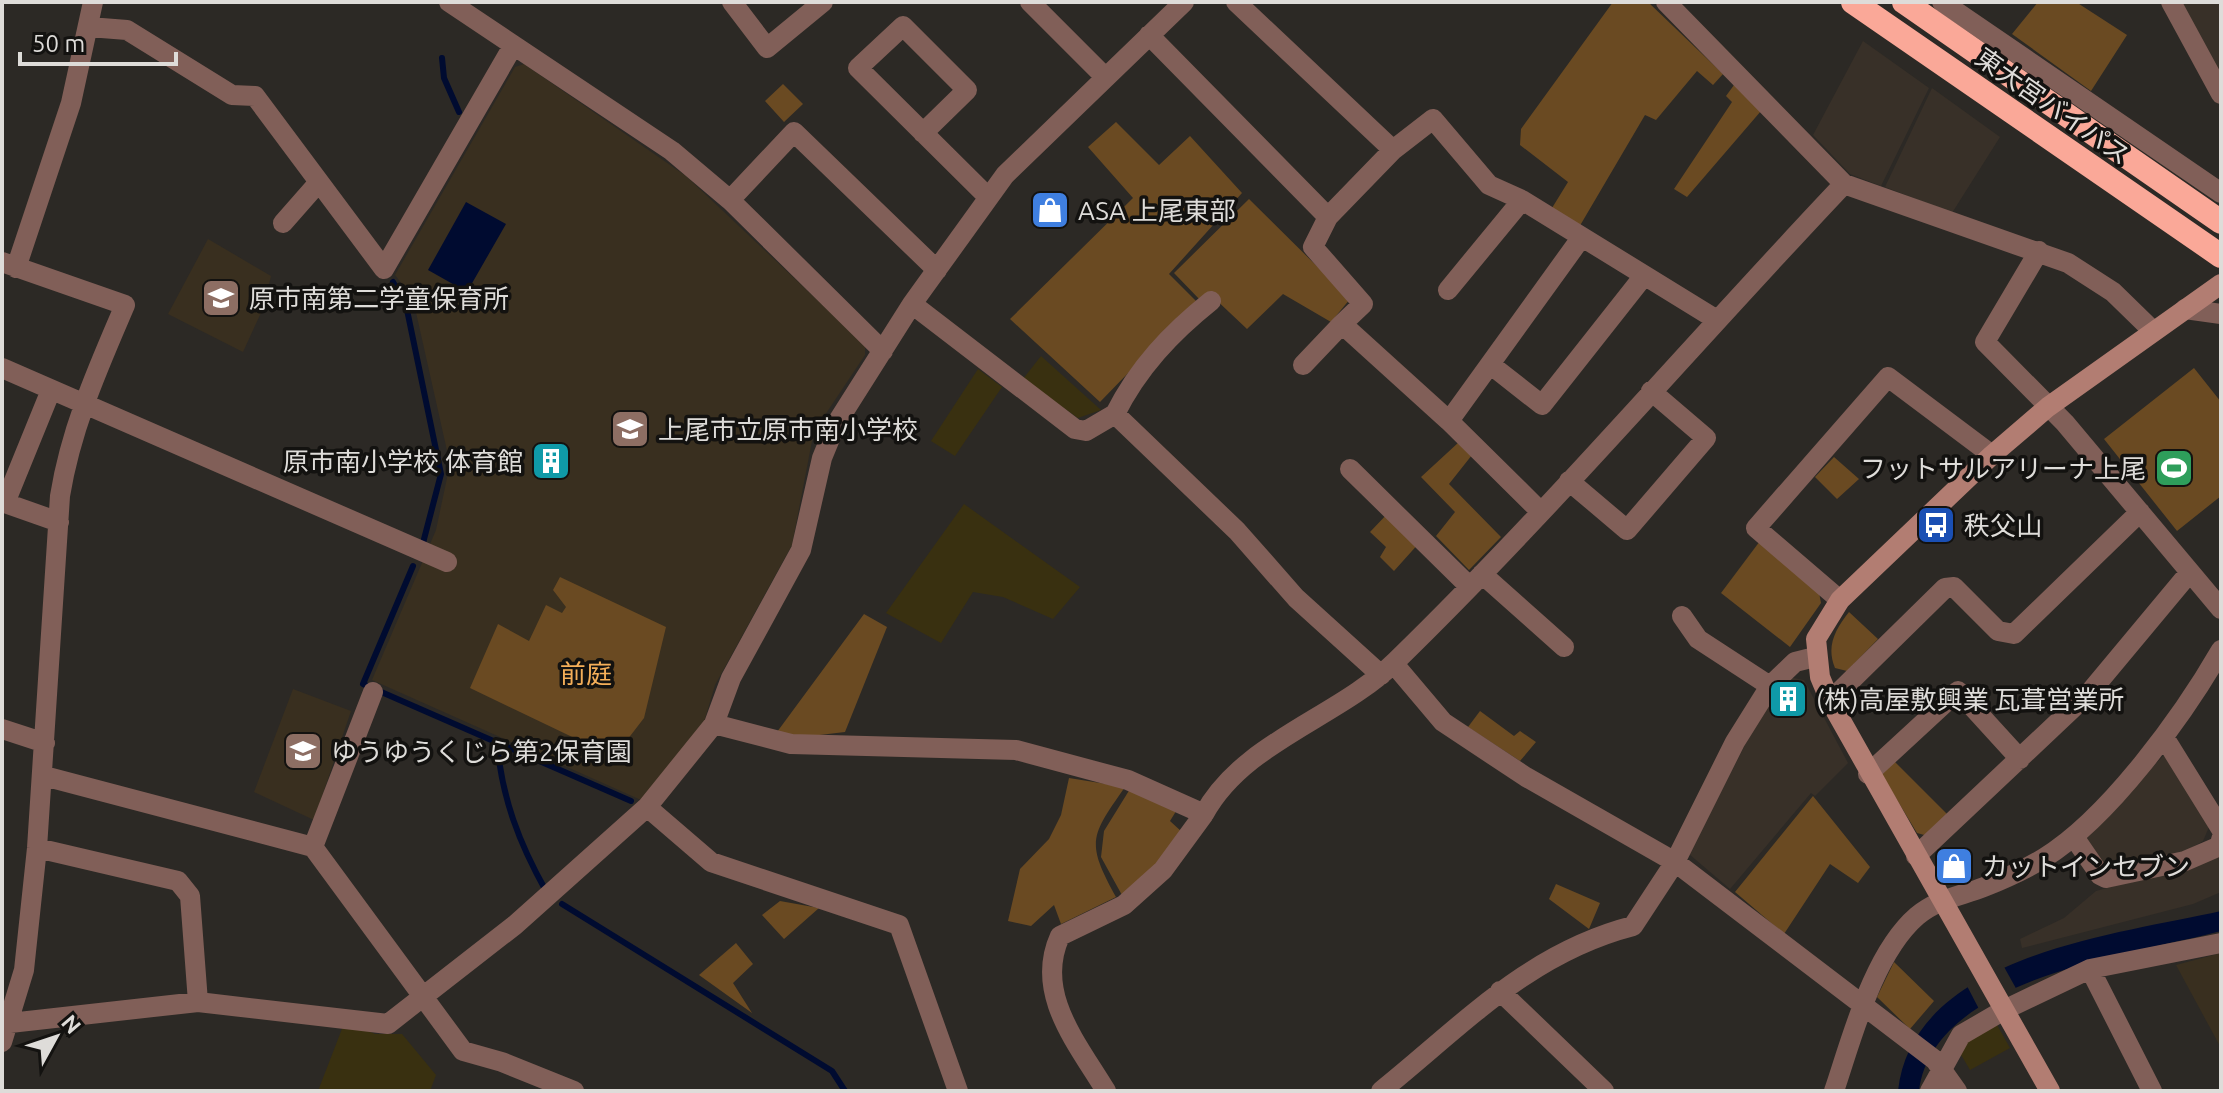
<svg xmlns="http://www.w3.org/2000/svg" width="2223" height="1093" font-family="Ubuntu,'Noto Sans JP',sans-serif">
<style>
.built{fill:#383028}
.education{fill:#392f1f}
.green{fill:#6a4a22}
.sand{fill:#393010}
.water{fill:#000b30}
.pier{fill:#2c2925}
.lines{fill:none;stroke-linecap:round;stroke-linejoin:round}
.stream{stroke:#000b30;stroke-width:6}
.street{stroke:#815f58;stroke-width:20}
.secondary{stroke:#b27d72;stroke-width:20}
.highway{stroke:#faa898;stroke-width:24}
.labels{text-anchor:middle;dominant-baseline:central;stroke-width:7;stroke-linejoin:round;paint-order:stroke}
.street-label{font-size:26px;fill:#dedcd9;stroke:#131210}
.poi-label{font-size:26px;fill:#dedcd9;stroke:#131210;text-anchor:start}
.park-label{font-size:26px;fill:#f5af59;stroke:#131210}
</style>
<rect width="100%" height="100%" fill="#2c2925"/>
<path class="built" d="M2179 2H2221V79Z
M1863 41 1929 88 1881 186 1850 174 1813 135Z
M1932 88 2000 137 1952 213 1885 187Z
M1788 677 1804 680 1848 763 1815 796 1811 793 1730 889 1689 854 1766 704Z
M2163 756 2172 760 2209 827 2203 841 2183 853 2104 871 2085 838Z
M2221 852V892L2193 904 2022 948 2020 939 2064 918 2096 891 2185 867Z"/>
<path class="education" d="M524 64 686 176 865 345V355L823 418 812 441 792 545 715 685 704 722 641 800 372 680 436 530 450 464 413 299 395 275 515 67Z
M208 239 271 276 264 306 243 352 168 314Z
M293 689 351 711 314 820 254 792Z
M2221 953V1048L2176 965Z"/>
<path class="green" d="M1613 2H1648L1723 74 1713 85 1697 71 1656 120 1645 115 1578 229 1552 208 1568 182 1520 145 1521 129Z
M2038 2H2076L2127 35 2091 91 2012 34Z
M783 84 803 104 784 122 765 101Z
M1734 85 1761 111 1687 197 1674 189 1732 102 1726 96Z
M1116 122 1159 165 1190 136 1242 193 1169 274 1197 302 1100 402 1010 319 1133 198 1088 147Z
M1249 199 1350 299 1331 322 1283 294 1247 329 1211 295 1202 302 1174 273Z
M2194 368 2221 402V496L2177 531 2104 439Z
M1459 442 1472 455 1449 484 1501 537 1469 570 1436 536 1455 512 1421 477Z
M1834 457 1859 479 1837 499 1815 477Z
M1389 512 1420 542 1394 571 1380 557 1386 547 1370 532Z
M1760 541 1818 587 1821 603 1790 647 1721 593Z
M560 577 666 627 644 718 614 757 470 688 498 624 529 641 546 605 562 613 566 607 553 590Z
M1849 612 1878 639 1847 671 1835 668C1826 646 1835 630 1849 612Z
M864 614 887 627 845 732 794 738 777 732Z
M1480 711 1514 736 1520 731 1536 742 1520 761 1468 727Z
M1892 759 1950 817 1928 836 1917 833 1879 770Z
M1069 778 1125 787C1090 837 1086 842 1116 897L1061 924 1054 905 1031 926 1008 921 1020 869 1049 839 1061 815Z
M1130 789 1178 808 1170 821 1182 832 1158 868 1123 897 1101 857 1104 831Z
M1813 796 1870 867 1858 883 1830 864 1784 934 1735 892Z
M1556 884 1600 903 1589 929 1549 899Z
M780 901 819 908 784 939 762 915Z
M736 943 753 964 733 983 752 1013 699 975Z
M1894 962 1934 1001 1910 1029 1877 997Z"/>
<path class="sand" d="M1041 356 1101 410 1078 418 1023 379Z
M978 369 1002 387 955 456 931 441Z
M964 504 1080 587 1053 619 1003 597 973 592 941 643 886 613Z
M345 1021 375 1034H402L436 1075 430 1091H318Z
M1996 1023 2010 1048 1970 1070 1960 1053 1966 1038Z"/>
<path class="water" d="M466 202 506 224 467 292 428 270Z
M2221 911V931C2133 955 1933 977 1919 1091H1898C1913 955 2115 935 2221 911Z"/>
<path class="pier" d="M2003 965 2018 992 1980 1011 1966 984Z"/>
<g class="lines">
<path class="stream" d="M442 58 444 78 459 112
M393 282 406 305 441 474 423 543
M413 566 363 684 631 801
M497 743C502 798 519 843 546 891
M562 904 832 1071 845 1091"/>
<path class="street" d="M449 2 672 151 730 200 883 351
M732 2 767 48 823 2
M1030 2 1104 76
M1236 2 1393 150 1433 119 1489 185 1522 200 1717 320
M1666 2 1844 184
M1942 2 2221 193
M2171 2 2221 94
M89 27 127 30 232 95 255 96 384 269 513 46
M1149 35 1328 217
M923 133 967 90 903 26 858 68 987 196
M730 200 794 132 937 270
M283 223 319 182
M2039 251 1985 342 2065 423 2221 609
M2 262 125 305C98 368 71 428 60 496L37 848 24 970 2 1042
M16 268 71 103 93 2
M1448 290 1522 200
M912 304 1075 429 1086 431 1115 414 1237 531 1296 598 1381 675
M2185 309 2221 314
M1342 324 1363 304 1313 247 1328 217 1393 150
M1303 365 1342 324 1449 421 1540 511
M1491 365 1542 405 1643 277
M2 368 447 562
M51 390 5 503 59 522
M1115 414C1138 368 1171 333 1211 301
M1449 421 1581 238
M1350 469 1470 587
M1569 481 1627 530 1706 438 1651 391
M1482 574 1564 647
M1840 600 1756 528 1888 377 1992 455
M1682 616 1698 639 1770 686
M1394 664 1443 722 1526 777 1675 862 1935 1060 1957 1091
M373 692 313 847 463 1051 502 1062 574 1091
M1830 701 1945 588 1954 587 1998 631 2014 634 2140 512
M714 724 791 744 1016 750 1128 780 1204 814C1244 741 1338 718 1396 661 1552 509 1694 342 1844 184L2068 263 2113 292 2153 331
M2 729 45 743
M2164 737 2221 829
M1868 774 1958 691 2020 759
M44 776 313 847
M647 807 711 862 899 925 958 1091
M2074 837 2100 875 2106 878 2185 861 2220 846 2221 840
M37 848 178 881 190 896 198 1002
M1916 856 2090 692 2190 572
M2090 969 2152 1091
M1500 991 1604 1091
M10 1023 198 1002 388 1024 515 925 647 807 714 724 731 678 801 550 822 458 836 424 912 304 1005 175 1184 2
M1106 1091C1077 1043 1034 993 1060 936L1124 905 1163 870 1204 814
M1381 1091C1462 1026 1528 953 1633 926L1675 862 1735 742 1770 686 1795 662 1815 657
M1834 1091C1852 1038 1873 954 1917 916 1937 899 1961 896 1984 887 2004 879 2026 869 2044 858 2109 818 2183 716 2221 650
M1930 1091 1961 1035 2004 1010 2090 969 2221 943"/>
<path class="secondary" d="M2050 1091 1830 701 1820 677 1816 639 1840 600 1992 455 2048 407 2221 284"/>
<path class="highway" d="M1853 2 2221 256
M1904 2 2221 222"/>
</g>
<defs>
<symbol id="shop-square" viewBox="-11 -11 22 22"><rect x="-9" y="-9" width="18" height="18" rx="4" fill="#3f7fe0" stroke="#131210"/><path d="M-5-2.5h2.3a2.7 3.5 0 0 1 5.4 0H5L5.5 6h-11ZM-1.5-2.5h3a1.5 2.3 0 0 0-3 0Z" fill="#fff"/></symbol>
<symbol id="school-square" viewBox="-11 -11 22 22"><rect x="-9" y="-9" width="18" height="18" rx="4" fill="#8d6e63" stroke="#131210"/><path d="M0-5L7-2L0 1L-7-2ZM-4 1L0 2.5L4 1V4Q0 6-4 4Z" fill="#fff"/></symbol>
<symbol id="building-square" viewBox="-11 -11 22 22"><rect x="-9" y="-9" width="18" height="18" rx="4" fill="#0f9aa8" stroke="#131210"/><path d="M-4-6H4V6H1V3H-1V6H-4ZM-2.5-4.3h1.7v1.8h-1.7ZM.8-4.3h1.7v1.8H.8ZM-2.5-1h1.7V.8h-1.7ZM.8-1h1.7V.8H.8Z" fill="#fff"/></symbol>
<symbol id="stadium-square" viewBox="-11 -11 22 22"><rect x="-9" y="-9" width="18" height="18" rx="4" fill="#2e9e5b" stroke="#131210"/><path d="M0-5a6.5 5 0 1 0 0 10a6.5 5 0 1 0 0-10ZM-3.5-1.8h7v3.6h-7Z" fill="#fff"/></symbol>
<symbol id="bus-square" viewBox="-11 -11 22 22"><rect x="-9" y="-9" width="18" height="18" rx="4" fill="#1a4fb4" stroke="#131210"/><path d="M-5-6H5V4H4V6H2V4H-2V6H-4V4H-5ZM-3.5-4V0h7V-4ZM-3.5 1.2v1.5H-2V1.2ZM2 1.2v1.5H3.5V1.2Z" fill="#fff"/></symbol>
</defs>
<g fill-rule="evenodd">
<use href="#shop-square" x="1028" y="188" width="44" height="44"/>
<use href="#school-square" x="199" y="276" width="44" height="44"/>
<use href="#school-square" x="608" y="407" width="44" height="44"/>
<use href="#building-square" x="529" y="439" width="44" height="44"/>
<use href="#stadium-square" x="2152" y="446" width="44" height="44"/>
<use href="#bus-square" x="1914" y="503" width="44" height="44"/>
<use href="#building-square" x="1766" y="677" width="44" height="44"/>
<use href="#school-square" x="281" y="729" width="44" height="44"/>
<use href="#shop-square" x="1932" y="844" width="44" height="44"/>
</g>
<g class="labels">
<g class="street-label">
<text transform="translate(2053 106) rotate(35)">東大宮バイパス</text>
</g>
<g class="poi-label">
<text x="1078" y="210">ASA 上尾東部</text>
<text x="249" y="298">原市南第二学童保育所</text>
<text x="658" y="429">上尾市立原市南小学校</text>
<text x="523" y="461" text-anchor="end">原市南小学校 体育館</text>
<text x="2146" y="468" text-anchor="end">フットサルアリーナ上尾</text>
<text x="1964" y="525">秩父山</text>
<text x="1816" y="699">(株)高屋敷興業 瓦葺営業所</text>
<text x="331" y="751">ゆうゆうくじら第2保育園</text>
<text x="1982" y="866">カットインセブン</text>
</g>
<g class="park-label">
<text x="586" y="673">前庭</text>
</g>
</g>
<rect width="2223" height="1093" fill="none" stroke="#dedcd9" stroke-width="8"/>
<g transform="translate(56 1037) rotate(50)" stroke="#131210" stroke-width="6" paint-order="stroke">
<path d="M0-6L14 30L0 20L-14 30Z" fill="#dedcd9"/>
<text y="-12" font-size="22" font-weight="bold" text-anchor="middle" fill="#dedcd9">N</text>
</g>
<path d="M20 52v12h156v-12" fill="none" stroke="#dedcd9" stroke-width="4"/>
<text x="32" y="52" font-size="24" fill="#dedcd9" stroke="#131210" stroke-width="6" paint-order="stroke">50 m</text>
</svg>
